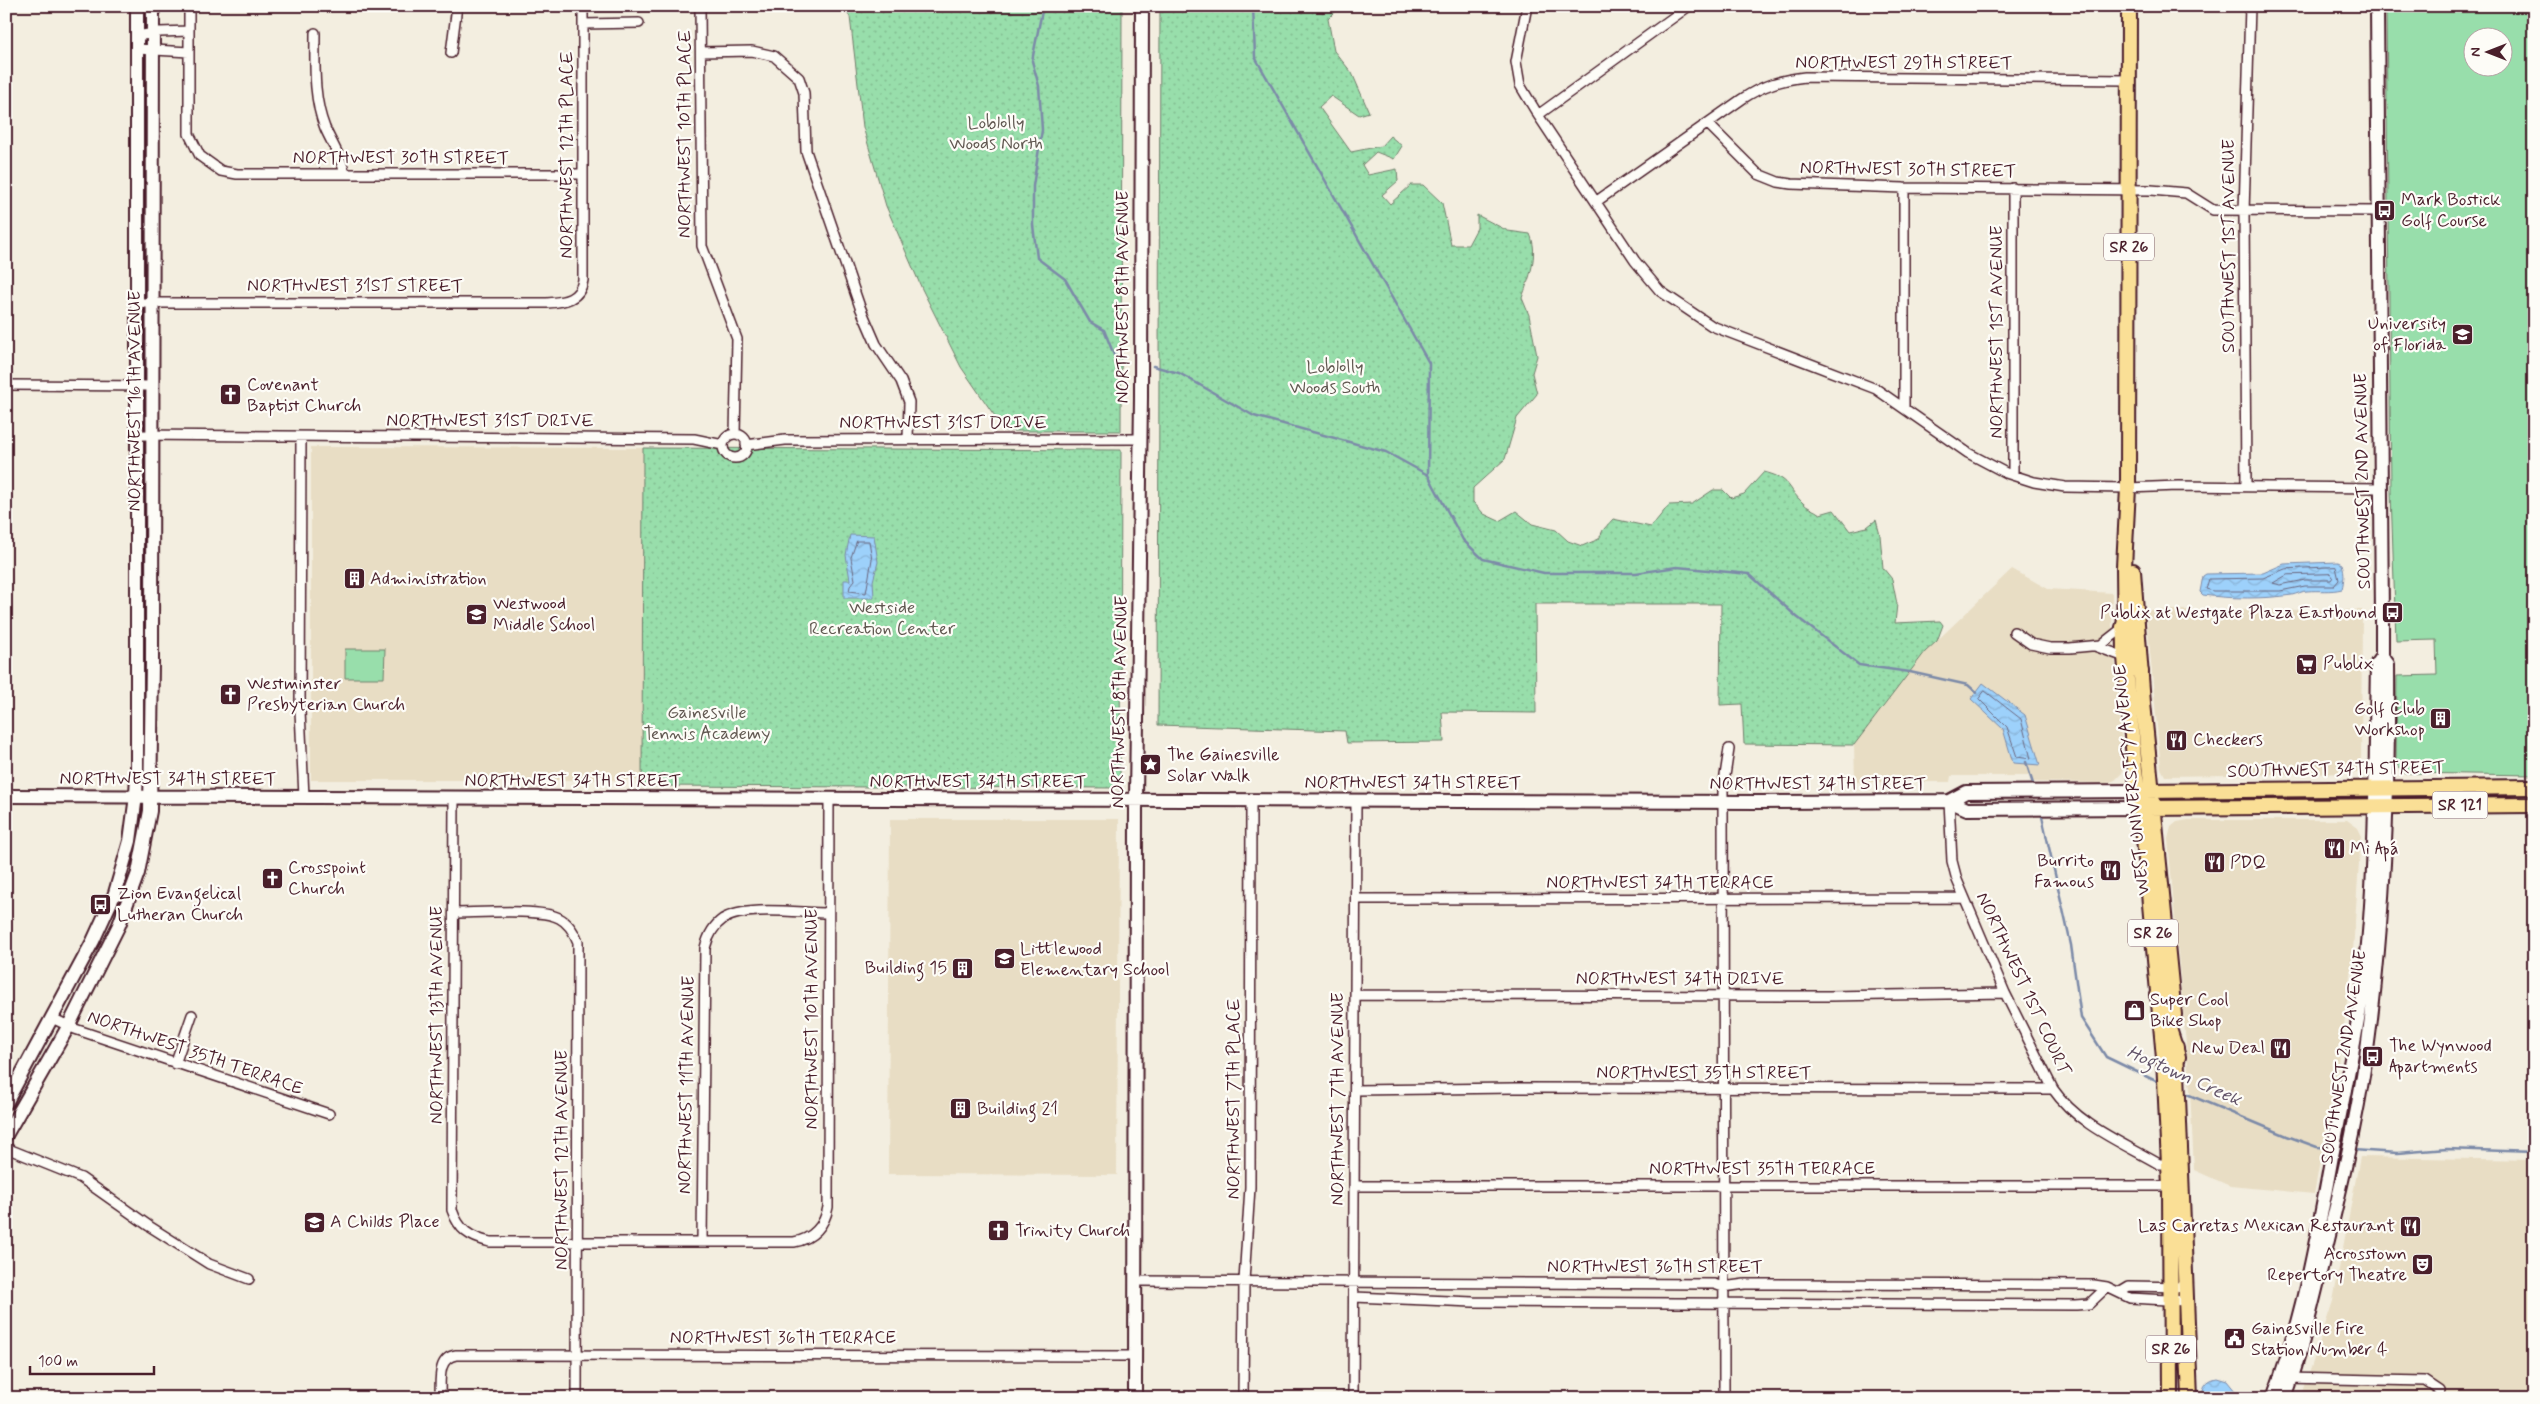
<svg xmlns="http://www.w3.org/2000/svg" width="2540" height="1404" font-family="Mynerve,sans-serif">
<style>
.built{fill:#e8ddc4}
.grass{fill:#98deab;stroke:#717e6b;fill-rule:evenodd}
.park{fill:url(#park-dots);stroke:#717e6b}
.water{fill:url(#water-waves);stroke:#7c8aa8}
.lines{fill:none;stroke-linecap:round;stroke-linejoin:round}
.shore{stroke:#6b667e;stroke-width:1}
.stream{stroke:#7c8aa8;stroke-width:2.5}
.street-casing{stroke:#4a1f2b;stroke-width:12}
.secondary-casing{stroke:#4a1f2b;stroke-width:16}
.primary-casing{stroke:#4a1f2b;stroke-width:18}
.highway-casing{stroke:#4a1f2b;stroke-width:20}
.street{stroke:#fdfcf7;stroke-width:9}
.secondary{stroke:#fdfcf7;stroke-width:12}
.primary{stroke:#fadf96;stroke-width:14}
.highway{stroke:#fadf96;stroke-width:16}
.labels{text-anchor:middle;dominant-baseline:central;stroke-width:4.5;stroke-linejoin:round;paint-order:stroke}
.shield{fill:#fdfcf7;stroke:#806168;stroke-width:1}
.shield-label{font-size:16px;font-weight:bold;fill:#4a1f2b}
.street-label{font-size:18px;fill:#4a1f2b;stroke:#fdfcf7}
.park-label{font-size:18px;fill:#615851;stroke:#fdfcf7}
.poi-label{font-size:18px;fill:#4a1f2b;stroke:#fdfcf7;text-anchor:start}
.water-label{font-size:19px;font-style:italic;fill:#635469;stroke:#fdfcf7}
</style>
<defs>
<pattern id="park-dots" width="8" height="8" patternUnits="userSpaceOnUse" patternTransform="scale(1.25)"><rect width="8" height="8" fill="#98deab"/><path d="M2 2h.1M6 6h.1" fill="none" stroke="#84be93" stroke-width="1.8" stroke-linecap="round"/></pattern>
<pattern id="water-waves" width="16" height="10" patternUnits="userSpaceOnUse" patternTransform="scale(1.25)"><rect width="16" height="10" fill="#9dd1fb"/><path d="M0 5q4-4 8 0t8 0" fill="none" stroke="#89b3d7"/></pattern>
</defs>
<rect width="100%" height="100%" fill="#f3eee0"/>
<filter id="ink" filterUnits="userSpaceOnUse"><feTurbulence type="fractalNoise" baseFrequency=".02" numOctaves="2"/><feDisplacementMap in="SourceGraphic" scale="10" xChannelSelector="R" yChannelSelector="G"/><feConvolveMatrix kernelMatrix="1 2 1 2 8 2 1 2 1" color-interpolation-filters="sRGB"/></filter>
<g filter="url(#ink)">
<path class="built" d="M311 447 643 448 642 780H311Z
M2012 569 2048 589 2112 593V626L2124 766 2122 773 2115 780 2107 783 2031 782 2029 776H1951L1950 782H1855L1854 745 1925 652Z
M2146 610H2362L2361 773 2165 776 2161 768Z
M890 819H1119L1117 1175 888 1174Z
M2188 820H2347L2358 828 2361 834 2353 951 2343 1035 2314 1194 2230 1186 2194 1170 2190 1090 2168 839 2171 827 2177 822Z
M2360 1157 2534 1160V1398H2301L2333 1301Z"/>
<path class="grass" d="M2386 6H2534V775L2403 773 2396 761 2397 676 2437 675 2436 640 2396 641 2391 493ZM2472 38H2502V68H2472Z
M345 649H385L384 678H345Z"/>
<path class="park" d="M842 6H1122L1121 431H1005L961 367 922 289 886 206 863 127 850 17Z
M1160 6H1341L1328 19 1334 51 1352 73 1369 112 1359 115 1331 96 1319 107 1351 152 1381 146 1390 136 1402 146 1394 159 1376 152 1362 165 1368 175 1397 169 1398 181 1382 195 1390 204 1411 185H1423L1442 203 1451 245H1468L1477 228V215L1508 231 1530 234C1539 255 1529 278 1522 298L1529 315 1537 356 1532 373 1537 394 1517 418 1505 459 1473 488V502L1484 514 1499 521 1516 511 1532 524 1556 530 1568 541 1582 546 1599 539 1603 530 1613 519 1651 527 1669 505 1692 504 1713 490H1723L1731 498 1744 494 1764 472C1792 479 1786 487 1803 503 1807 508 1815 510 1820 514L1834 510 1850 531 1867 527 1876 520 1880 535 1883 568 1892 579 1897 604 1895 623 1940 621 1943 625 1937 641 1925 652 1854 745 1744 744 1742 704 1720 705 1721 604H1535L1536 713 1442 712 1444 742 1347 743 1345 731 1158 725Z
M643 448 1121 450 1120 788 642 786Z"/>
<path class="water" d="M850 535 874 536 878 562 873 581 874 598H844V580H850L846 555Z
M2338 562 2342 564C2345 573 2344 580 2342 589 2330 592 2319 590 2307 591 2302 591 2297 594 2292 595 2264 599 2231 599 2203 595L2200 592 2203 576 2206 574 2263 573 2284 564Z
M1983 683 2025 715 2040 765 2013 763 2003 729 1971 699Z
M2217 1378 2227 1381 2240 1397 2249 1398H2202C2202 1387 2206 1380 2217 1378Z"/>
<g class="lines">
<path class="shore" d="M857 541H869L872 559 866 593 849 591 850 586 855 580 851 558Z
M2336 567 2339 580 2334 586H2305L2280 591H2213L2206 589 2209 579 2263 578 2285 569Z
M2331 574 2333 577 2331 580H2305L2280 585 2273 583 2287 575Z
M1985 691 2021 719 2031 759 2017 757 2007 727 1979 699Z"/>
<path class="stream" d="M1043 6 1032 61 1039 86 1042 130 1033 186V225L1037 258 1065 279 1090 322 1104 330 1114 355 1124 358
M1253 6 1255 57 1429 363 1428 475
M1153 366 1179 373 1254 416 1386 452 1428 475 1463 540 1483 559 1544 573H1636L1677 567 1749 574 1797 617 1859 665 1910 672 1968 685 1977 693
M2026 762 2034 787
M2041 812 2071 945 2081 1018 2106 1057 2160 1083
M2182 1092 2287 1136 2317 1147 2330 1148
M2353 1150 2397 1153 2447 1149 2534 1152"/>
<defs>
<path id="street" d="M189 6V134L200 156 221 171 237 174H582
M700 6 702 246 737 339 735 434
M1527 6 1516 62 1520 85 1538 115 1635 261 1660 291 1712 326 1876 389 1968 453 2006 473 2034 482 2065 487 2128 488 2178 486 2380 488
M583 24 639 23
M315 33C315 65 313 98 325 128 332 144 341 156 345 174
M137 36 160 32 189 31
M137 49 189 52
M701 52 752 51 774 56 799 78 804 93 806 151 860 307 876 344 901 381 909 402 908 439
M451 53 457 6
M1538 115 1689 6
M1708 124 1758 174 1778 182 1791 184 1904 188 2151 190 2186 193 2213 210 2378 211
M1904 188V407
M2013 188V475
M1597 201 1742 99C1763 85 1781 80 1805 77L2128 80
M137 303H547C564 302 580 300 583 280V6
M6 385 152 386
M723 446a12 12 0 1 1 24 0a12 12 0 1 1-24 0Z
M137 435 694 439 723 445
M301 437 300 711 304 797
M746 445 785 440 1140 439
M2246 486 2244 212 2250 6
M2014 632 2031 644 2050 648H2070L2101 645 2124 627
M2095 646 2125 657
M454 798 452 1210C459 1230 469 1237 490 1242H794C813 1239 825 1225 828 1207L829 799
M1949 801 1952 861 1957 880 2005 993 2053 1089C2078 1125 2121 1142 2159 1164H2172
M1356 899 1964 898
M454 913C477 913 541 908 559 918 569 923 574 932 578 942L577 1398
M1355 995 1829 996 2005 993
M52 1018 75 1029 329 1114
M175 1064 192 1015
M1355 1090 1514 1088 2053 1089
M6 1148 81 1178 149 1226 209 1264 249 1279
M1354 1186H2170
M702 1242 705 948C708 936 713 926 723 919 746 905 800 913 827 913
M1136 1281 1714 1284 1723 1287 1745 1284 2094 1285 2107 1287 2130 1298 2185 1301
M2119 1292 2129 1286 2185 1287
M1354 1297 1473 1302 2076 1305 2089 1304 2107 1287
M2286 1378 2425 1381 2440 1391
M440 1398C441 1383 436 1358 456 1355L1136 1356
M1243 1398 1244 1281 1250 1187 1251 801
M1353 1398 1356 801
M1724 1398 1723 789 1729 749"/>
<path id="secondary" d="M6 796 1761 802 1949 801 1966 792 2138 791
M1949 801 1967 809 2141 808
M6 1103 93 941 115 893 130 841 136 796 137 772V6
M6 1135 68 1027 119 925 138 873 150 811 152 663 153 6
M1135 1398 1136 800 1141 397 1142 6
M2273 1398C2301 1324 2316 1244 2330 1167 2341 1105 2356 1043 2364 981 2377 876 2375 769 2377 663L2382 656V619L2377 6
M2285 1398C2302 1350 2313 1301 2325 1252 2344 1175 2362 1097 2371 1019 2385 901 2389 783 2388 664L2382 656"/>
<path id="primary" d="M2129 6 2128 488 2124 567 2125 657 2135 770 2143 827 2164 1058 2170 1186 2171 1398
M2133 571 2143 703 2174 1015
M2144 791 2534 787
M2147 808 2534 805
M2176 1047 2190 1398"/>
<path id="highway" d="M2124 627C2136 642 2132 654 2140 672
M2158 995 2163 996 2166 1002 2169 1032 2177 1057"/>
</defs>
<use href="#street" class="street-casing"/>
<use href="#secondary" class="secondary-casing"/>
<use href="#primary" class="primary-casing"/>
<use href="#highway" class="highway-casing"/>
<use href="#street" class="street"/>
<use href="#secondary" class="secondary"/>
<use href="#primary" class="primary"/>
<use href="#highway" class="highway"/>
</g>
</g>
<defs>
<symbol id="bus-square" viewBox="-11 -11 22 22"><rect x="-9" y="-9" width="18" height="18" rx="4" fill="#4a1f2b" stroke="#fdfcf7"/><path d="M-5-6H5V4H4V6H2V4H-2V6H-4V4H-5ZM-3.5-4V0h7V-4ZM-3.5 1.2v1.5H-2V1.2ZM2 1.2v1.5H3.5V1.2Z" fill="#fff"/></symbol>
<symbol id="university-square" viewBox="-11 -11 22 22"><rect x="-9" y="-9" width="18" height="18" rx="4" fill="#4a1f2b" stroke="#fdfcf7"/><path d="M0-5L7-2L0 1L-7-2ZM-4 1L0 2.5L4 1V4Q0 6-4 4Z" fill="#fff"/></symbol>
<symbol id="church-square" viewBox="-11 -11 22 22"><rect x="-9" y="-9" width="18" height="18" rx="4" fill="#4a1f2b" stroke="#fdfcf7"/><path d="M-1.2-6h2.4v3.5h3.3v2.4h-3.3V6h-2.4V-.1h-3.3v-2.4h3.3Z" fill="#fff"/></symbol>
<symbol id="building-square" viewBox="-11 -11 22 22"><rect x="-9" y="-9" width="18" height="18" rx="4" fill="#4a1f2b" stroke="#fdfcf7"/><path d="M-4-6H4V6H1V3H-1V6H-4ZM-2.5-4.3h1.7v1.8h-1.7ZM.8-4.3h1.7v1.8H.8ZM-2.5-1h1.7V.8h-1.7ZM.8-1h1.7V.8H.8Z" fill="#fff"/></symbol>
<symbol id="school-square" viewBox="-11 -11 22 22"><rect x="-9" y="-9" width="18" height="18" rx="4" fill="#4a1f2b" stroke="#fdfcf7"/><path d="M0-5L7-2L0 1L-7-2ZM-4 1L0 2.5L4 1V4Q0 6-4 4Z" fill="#fff"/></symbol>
<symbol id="supermarket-square" viewBox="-11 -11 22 22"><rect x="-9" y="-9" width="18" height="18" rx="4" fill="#4a1f2b" stroke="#fdfcf7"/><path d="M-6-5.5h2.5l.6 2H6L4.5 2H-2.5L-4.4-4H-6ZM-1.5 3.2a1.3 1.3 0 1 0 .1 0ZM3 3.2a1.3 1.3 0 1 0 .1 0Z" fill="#fff"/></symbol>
<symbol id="restaurant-square" viewBox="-11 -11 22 22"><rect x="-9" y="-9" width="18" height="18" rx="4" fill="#4a1f2b" stroke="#fdfcf7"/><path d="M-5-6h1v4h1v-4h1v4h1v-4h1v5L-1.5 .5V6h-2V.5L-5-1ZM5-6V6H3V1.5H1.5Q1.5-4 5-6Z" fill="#fff"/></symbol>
<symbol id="sight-square" viewBox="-11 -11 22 22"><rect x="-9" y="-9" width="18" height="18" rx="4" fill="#4a1f2b" stroke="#fdfcf7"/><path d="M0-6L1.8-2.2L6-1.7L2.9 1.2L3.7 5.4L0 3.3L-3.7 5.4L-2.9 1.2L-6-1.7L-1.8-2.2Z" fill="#fff"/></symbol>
<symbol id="shop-square" viewBox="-11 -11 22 22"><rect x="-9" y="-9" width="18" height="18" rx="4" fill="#4a1f2b" stroke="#fdfcf7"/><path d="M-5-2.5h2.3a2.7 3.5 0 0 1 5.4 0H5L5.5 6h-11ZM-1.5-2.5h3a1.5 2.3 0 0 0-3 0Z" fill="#fff"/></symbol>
<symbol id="theatre-square" viewBox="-11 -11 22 22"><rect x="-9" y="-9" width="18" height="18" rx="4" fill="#4a1f2b" stroke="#fdfcf7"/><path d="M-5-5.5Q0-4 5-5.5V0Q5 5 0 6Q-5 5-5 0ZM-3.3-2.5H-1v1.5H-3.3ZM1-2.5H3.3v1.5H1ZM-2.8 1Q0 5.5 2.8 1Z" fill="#fff"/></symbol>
<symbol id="civic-square" viewBox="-11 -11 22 22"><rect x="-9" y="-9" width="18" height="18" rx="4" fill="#4a1f2b" stroke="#fdfcf7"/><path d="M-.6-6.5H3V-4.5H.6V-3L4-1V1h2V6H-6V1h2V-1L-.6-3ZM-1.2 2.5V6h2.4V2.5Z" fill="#fff"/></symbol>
</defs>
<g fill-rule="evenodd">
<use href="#bus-square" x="2372" y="198" width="25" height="25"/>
<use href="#university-square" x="2450" y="322" width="25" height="25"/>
<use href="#church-square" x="218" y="382" width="25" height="25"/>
<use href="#building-square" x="342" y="566" width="25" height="25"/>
<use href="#bus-square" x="2380" y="600" width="25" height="25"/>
<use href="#school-square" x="464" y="602" width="25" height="25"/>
<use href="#supermarket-square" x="2294" y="652" width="25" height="25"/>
<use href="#church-square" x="218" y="682" width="25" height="25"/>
<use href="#building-square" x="2428" y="706" width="25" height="25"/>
<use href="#restaurant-square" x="2164" y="728" width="25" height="25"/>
<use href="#sight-square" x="1138" y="752" width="25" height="25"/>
<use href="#restaurant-square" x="2322" y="836" width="25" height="25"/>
<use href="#restaurant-square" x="2202" y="850" width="25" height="25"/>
<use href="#restaurant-square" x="2098" y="858" width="25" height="25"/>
<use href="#church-square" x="260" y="866" width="25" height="25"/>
<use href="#bus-square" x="88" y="892" width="25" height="25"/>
<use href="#school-square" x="992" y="946" width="25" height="25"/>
<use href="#building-square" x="950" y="956" width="25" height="25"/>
<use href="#shop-square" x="2122" y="998" width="25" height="25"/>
<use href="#restaurant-square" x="2268" y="1036" width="25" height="25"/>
<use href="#bus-square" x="2360" y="1044" width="25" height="25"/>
<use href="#building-square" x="948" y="1096" width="25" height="25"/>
<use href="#school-square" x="302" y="1210" width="25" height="25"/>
<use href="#restaurant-square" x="2398" y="1214" width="25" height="25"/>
<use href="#church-square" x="986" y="1218" width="25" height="25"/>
<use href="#theatre-square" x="2410" y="1252" width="25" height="25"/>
<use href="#civic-square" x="2222" y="1326" width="25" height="25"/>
</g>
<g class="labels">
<g class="shield">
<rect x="2104" y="233.5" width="50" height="27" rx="4"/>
<rect x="2432.5" y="791.5" width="55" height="27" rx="4"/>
<rect x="2128" y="919.5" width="50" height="27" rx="4"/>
<rect x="2146" y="1335.5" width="50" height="27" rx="4"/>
</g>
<g class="shield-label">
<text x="2129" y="247">SR 26</text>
<text x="2460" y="805">SR 121</text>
<text x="2153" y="933">SR 26</text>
<text x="2171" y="1349">SR 26</text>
</g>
<g class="street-label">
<text x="1904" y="63">NORTHWEST 29TH STREET</text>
<text transform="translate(685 134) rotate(-90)">NORTHWEST 10TH PLACE</text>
<text transform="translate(567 155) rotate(-90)">NORTHWEST 12TH PLACE</text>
<text x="401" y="158">NORTHWEST 30TH STREET</text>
<text transform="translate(1908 170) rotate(1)">NORTHWEST 30TH STREET</text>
<text transform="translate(2229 246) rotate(-90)">SOUTHWEST 1ST AVENUE</text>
<text x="355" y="286">NORTHWEST 31ST STREET</text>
<text transform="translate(1123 297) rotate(-90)">NORTHWEST 8TH AVENUE</text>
<text transform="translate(1997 332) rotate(-90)">NORTHWEST 1ST AVENUE</text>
<text transform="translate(135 401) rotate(-90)">NORTHWEST 16TH AVENUE</text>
<text x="490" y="421">NORTHWEST 31ST DRIVE</text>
<text x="943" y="423">NORTHWEST 31ST DRIVE</text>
<text transform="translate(2363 481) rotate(-91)">SOUTHWEST 2ND AVENUE</text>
<text transform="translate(1120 702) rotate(-89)">NORTHWEST 8TH AVENUE</text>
<text transform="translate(2336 770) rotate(-1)">SOUTHWEST 34TH STREET</text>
<text x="168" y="779">NORTHWEST 34TH STREET</text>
<text transform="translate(2132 780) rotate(-96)">WEST UNIVERSITY AVENUE</text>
<text x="573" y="781">NORTHWEST 34TH STREET</text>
<text x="978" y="782">NORTHWEST 34TH STREET</text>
<text x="1413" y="783">NORTHWEST 34TH STREET</text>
<text x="1818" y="784">NORTHWEST 34TH STREET</text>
<text x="1660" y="883">NORTHWEST 34TH TERRACE</text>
<text x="1680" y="979">NORTHWEST 34TH DRIVE</text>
<text transform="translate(2023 984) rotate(65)">NORTHWEST 1ST COURT</text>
<text transform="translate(437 1015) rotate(-90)">NORTHWEST 13TH AVENUE</text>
<text transform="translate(812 1019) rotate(-90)">NORTHWEST 10TH AVENUE</text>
<text transform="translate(195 1053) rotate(19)">NORTHWEST 35TH TERRACE</text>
<text transform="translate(2344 1057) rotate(-81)">SOUTHWEST 2ND AVENUE</text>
<text x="1704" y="1073">NORTHWEST 35TH STREET</text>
<text transform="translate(687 1085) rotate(-89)">NORTHWEST 11TH AVENUE</text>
<text transform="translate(1234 1099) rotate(-90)">NORTHWEST 7TH PLACE</text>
<text transform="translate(1338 1099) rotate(-90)">NORTHWEST 7TH AVENUE</text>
<text transform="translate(562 1160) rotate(-90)">NORTHWEST 12TH AVENUE</text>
<text x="1762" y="1169">NORTHWEST 35TH TERRACE</text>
<text x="1655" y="1267">NORTHWEST 36TH STREET</text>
<text x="783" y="1338">NORTHWEST 36TH TERRACE</text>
</g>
<g class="park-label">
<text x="996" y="123">Loblolly<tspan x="996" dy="21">Woods North</tspan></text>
<text x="1335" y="367">Loblolly<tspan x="1335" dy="21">Woods South</tspan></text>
<text x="882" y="608">Westside<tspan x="882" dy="21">Recreation Center</tspan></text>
<text x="707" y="713">Gainesville<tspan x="707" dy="21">Tennis Academy</tspan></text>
</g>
<g class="poi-label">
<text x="2401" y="200">Mark Bostick<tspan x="2401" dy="21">Golf Course</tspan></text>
<text x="2446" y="324" text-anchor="end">University<tspan x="2446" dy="21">of Florida</tspan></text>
<text x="247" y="385">Covenant<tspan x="247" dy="21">Baptist Church</tspan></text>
<text x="370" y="579">Administration</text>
<text x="493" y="604">Westwood<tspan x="493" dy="21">Middle School</tspan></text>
<text x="2377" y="613" text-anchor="end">Publix at Westgate Plaza Eastbound</text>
<text x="2323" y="664">Publix</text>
<text x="247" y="684">Westminster<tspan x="247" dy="21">Presbyterian Church</tspan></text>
<text x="2425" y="709" text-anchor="end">Golf Club<tspan x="2425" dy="21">Workshop</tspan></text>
<text x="2193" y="740">Checkers</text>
<text x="1167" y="755">The Gainesville<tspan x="1167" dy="21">Solar Walk</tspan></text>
<text x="2350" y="849">Mi Apá</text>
<text x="2094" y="861" text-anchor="end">Burrito<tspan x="2094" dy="21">Famous</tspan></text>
<text x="2230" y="863">PDQ</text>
<text x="288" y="868">Crosspoint<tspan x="288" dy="21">Church</tspan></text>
<text x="117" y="894">Zion Evangelical<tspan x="117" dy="21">Lutheran Church</tspan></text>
<text x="1020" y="949">Littlewood<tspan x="1020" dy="21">Elementary School</tspan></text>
<text x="947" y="968" text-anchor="end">Building 15</text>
<text x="2150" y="1000">Super Cool<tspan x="2150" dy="21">Bike Shop</tspan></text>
<text x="2389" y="1046">The Wynwood<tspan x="2389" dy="21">Apartments</tspan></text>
<text x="2265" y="1048" text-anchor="end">New Deal</text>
<text x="977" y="1109">Building 21</text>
<text x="330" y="1222">A Childs Place</text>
<text x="2395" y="1226" text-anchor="end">Las Carretas Mexican Restaurant</text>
<text x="1015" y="1231">Trinity Church</text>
<text x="2407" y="1254" text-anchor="end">Acrosstown<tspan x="2407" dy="21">Repertory Theatre</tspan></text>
<text x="2251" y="1329">Gainesville Fire<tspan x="2251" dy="21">Station Number 4</tspan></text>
</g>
<g class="water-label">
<text transform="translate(2184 1076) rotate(24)">Hogtown Creek</text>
</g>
</g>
<rect width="2540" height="1404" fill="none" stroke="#fdfcf7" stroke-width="25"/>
<rect x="12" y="12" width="2515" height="1379" fill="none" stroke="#4a1f2b" stroke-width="2" filter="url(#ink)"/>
<g transform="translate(2488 52) rotate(270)"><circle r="24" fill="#fdfcf7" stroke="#b5a4a5"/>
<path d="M0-4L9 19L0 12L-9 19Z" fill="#4a1f2b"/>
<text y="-8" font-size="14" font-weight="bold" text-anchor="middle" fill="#4a1f2b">N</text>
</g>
<path d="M30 1366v8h124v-8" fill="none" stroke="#4a1f2b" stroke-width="2.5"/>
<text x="38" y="1366" font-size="15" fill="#4a1f2b" stroke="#fdfcf7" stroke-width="4" paint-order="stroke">100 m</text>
</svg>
